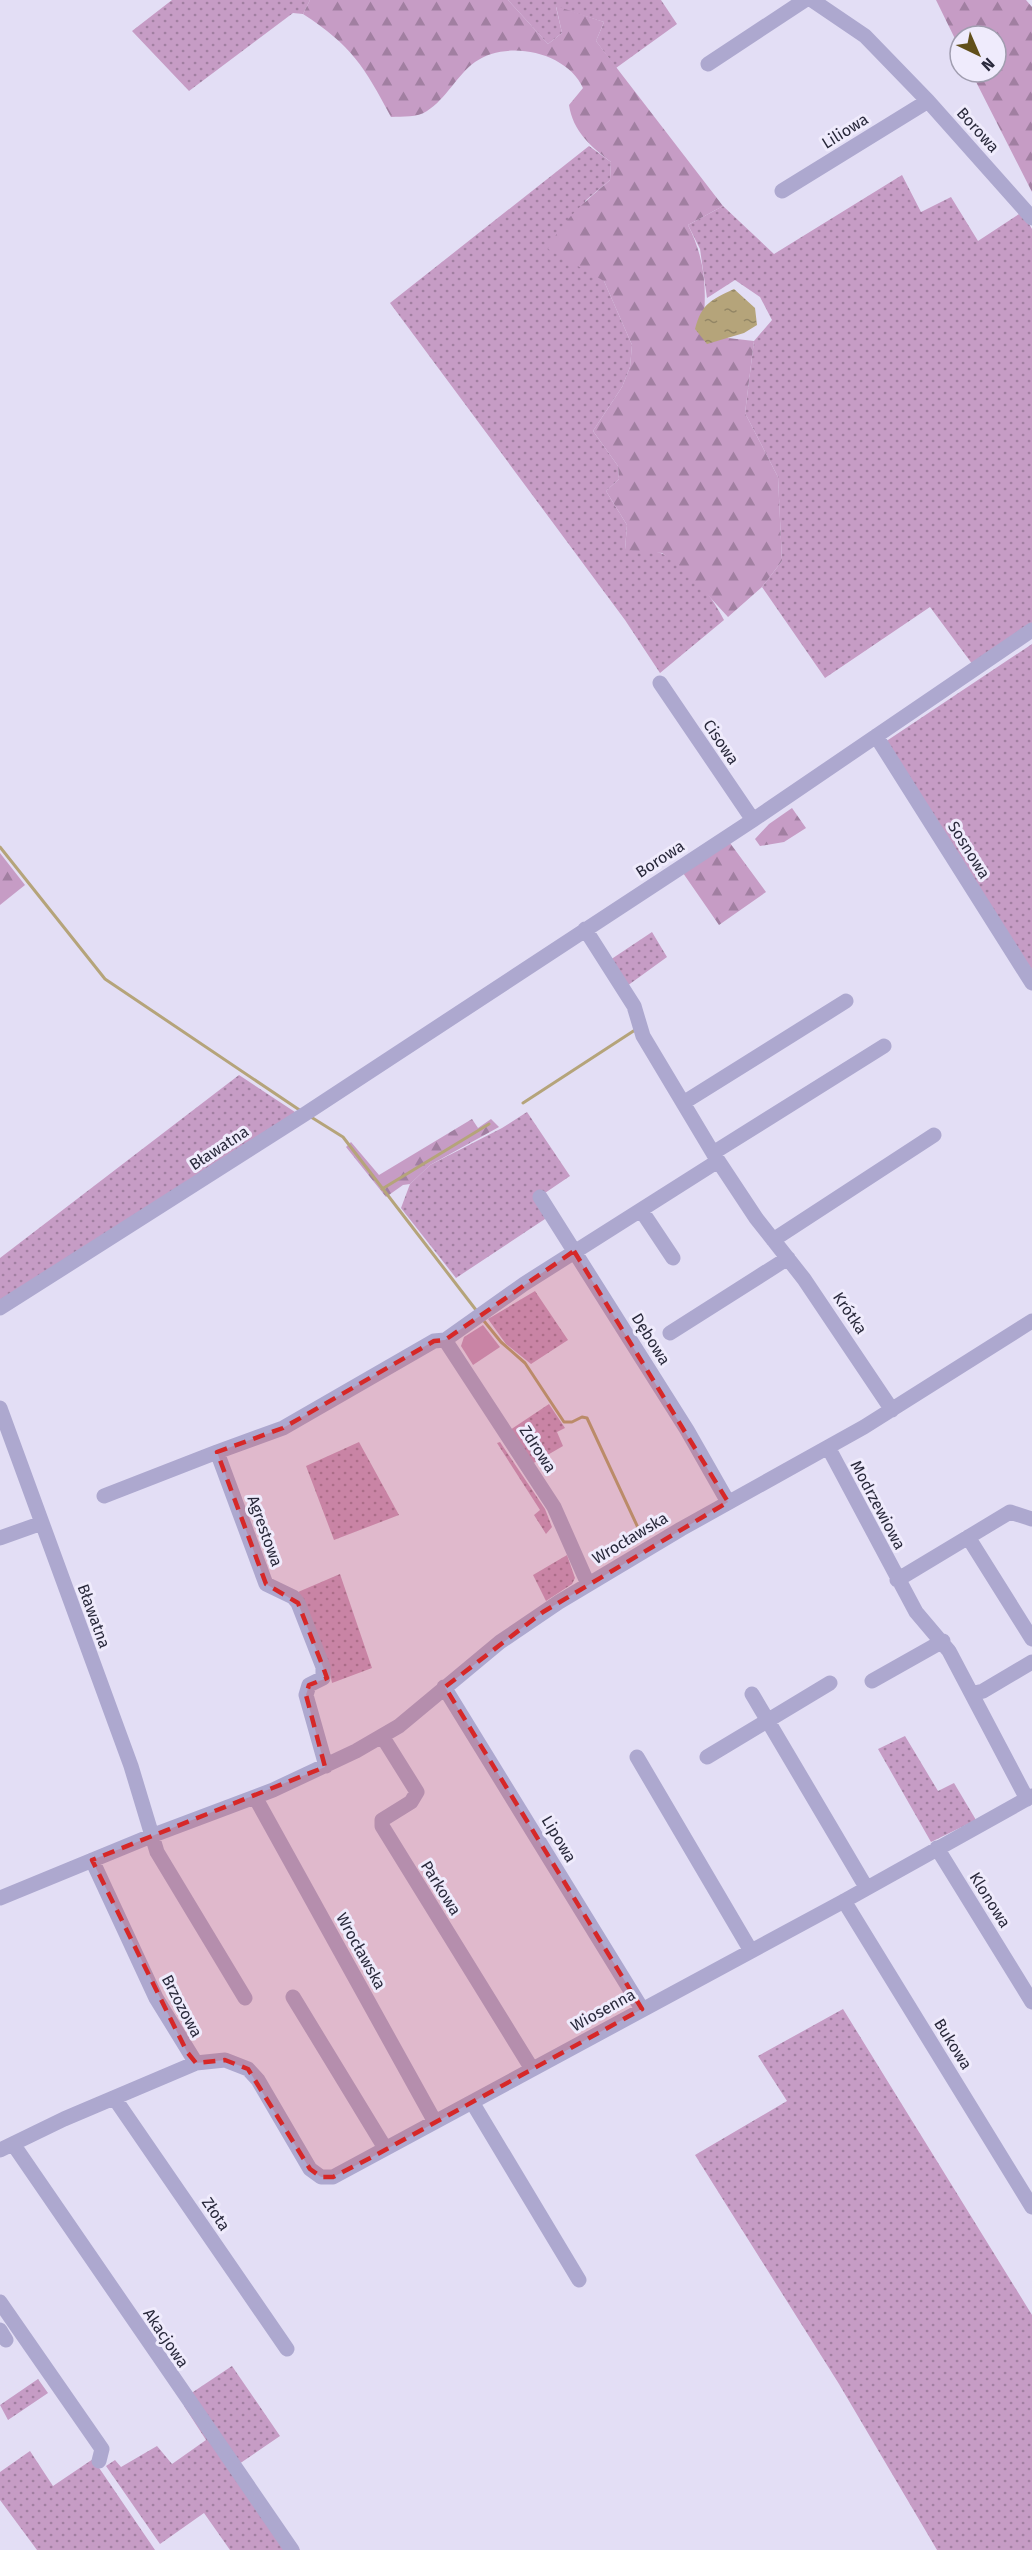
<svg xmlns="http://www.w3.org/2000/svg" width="1032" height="2550" font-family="'Fira Sans',sans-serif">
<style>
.grass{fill:url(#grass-dots)}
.forest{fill:url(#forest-firs)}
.park{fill:#c69cc5}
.water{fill:url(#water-ripples)}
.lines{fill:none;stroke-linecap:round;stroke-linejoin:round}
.stream{stroke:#b5a47a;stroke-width:3}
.minor{stroke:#ada8cf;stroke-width:15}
.marked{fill:#d62828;fill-opacity:0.2;stroke:#d62828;stroke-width:4.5;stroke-dasharray:12 8;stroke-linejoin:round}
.labels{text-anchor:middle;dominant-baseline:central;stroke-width:6;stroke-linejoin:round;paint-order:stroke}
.street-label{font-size:16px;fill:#29293b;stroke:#efebfc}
</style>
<defs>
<pattern id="grass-dots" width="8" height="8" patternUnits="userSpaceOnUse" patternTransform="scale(1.5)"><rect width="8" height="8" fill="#c69cc5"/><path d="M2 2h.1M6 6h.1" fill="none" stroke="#a17fa1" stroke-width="1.8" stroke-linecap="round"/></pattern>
<pattern id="forest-firs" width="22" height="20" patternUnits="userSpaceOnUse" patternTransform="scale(1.5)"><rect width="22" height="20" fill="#c69cc5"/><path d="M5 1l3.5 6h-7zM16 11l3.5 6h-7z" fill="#a17fa1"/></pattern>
<pattern id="water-ripples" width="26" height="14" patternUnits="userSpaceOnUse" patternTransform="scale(1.5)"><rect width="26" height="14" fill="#b5a47a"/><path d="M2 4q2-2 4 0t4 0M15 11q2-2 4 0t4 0" fill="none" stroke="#938665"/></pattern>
</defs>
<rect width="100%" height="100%" fill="#e3def5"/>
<path class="grass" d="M172 0H310L303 14 293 13 189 91 132 31Z
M508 0H661L677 24 616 68 596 41 604 22 556 7 562 33 548 44Z
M589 146 611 162 610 180 585 201 604 281 632 345 630 367 622 387 593 431 618 466 619 479 606 491 627 525 625 549C636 551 653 549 663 554 688 565 712 596 724 620L660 673 625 620 390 303Z
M902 175 921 212 951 197 978 241 1022 212 1032 229V624L973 665 930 607 825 678 762 587 782 561 778 477 745 413 754 341 772 320 760 297 735 280 707 298 700 249 688 225 723 206 774 254Z
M1032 644V970L885 742Z
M652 932 667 957 627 986 610 960Z
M239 1075 298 1114 0 1304V1258Z
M527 1112 570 1176 542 1195 548 1217 456 1278 401 1208 410 1184 430 1165 502 1128Z
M535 1291 568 1340 531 1364 506 1344 488 1319Z
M549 1404 565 1428 557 1432 563 1446 532 1464 510 1430Z
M359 1442 399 1515 334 1540 306 1466Z
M500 1442 545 1509 552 1527 546 1534 534 1515 540 1510 497 1443Z
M567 1555 575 1578 572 1584 546 1601 533 1575Z
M340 1574 372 1668 332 1683 329 1669 298 1592Z
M905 1736 938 1791 954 1783 976 1820 931 1842 878 1749Z
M843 2009 1032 2315V2550H937L839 2384 695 2155 787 2101 758 2056Z
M232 2366 280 2436 239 2464 300 2550H230L204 2513 160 2544 106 2466 115 2460 121 2467 157 2446 172 2464 206 2440 184 2406 194 2399 190 2394Z
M38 2379 48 2393 8 2420 0 2405Z
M30 2451 53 2486 93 2459 155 2550H37L0 2500V2472Z"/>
<path class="forest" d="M310 0H508L548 44 562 33 556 6 604 22 596 41 723 206 688 225C707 263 707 294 702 335L754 341 745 413 778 477 782 561 762 587 728 617 684 569 662 553 625 550 627 525 606 491 619 479 618 466 593 431 622 387 630 367 632 345 604 281 548 249C562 220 586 201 610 180L611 162C590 146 573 131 569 105L583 88C567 52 507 39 475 62 457 75 446 99 427 111 417 118 403 116 391 117 364 66 352 46 303 14Z
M936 0H1026L1032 7V192L971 72H996V36H960V49Z
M792 808 806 828 784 842 760 846 755 839 769 824Z
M730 843 766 892 719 925 683 873Z
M0 853 25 885 0 905Z
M472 1119 478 1128 491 1119 499 1127 430 1165 410 1184 403 1185 386 1197 346 1147 351 1142 379 1175Z"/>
<path class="park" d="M483 1325 500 1347 473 1365 461 1346 464 1337Z"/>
<path class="water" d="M734 289 755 308 757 325 744 333 707 344 695 329C702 303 711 300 734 289Z"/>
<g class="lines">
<path class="stream" d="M0 847 105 979 301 1111
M523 1103 635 1030
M311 1117 343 1137 476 1310
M382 1189 489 1124
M484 1321 501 1342 525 1363 564 1422H572L582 1417 587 1418 640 1532"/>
<path class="minor" d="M812 0 865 36 928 101 1032 218
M708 64 805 0
M782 191 928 101
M660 683 753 820
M876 736 1032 983
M585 929 634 1006 643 1036 713 1153 756 1218 804 1279 892 1410
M683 1103 846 1001
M713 1153 884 1046
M540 1197 687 1430 728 1502
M641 1210 673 1258
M773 1240 934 1135
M0 1308 305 1114 753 820 1032 630
M670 1333 788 1258
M445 1340 554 1507 588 1584
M0 1408 131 1766 157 1852 245 1998
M828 1447 916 1612 949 1651 1027 1799
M217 1452 283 1428 434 1341 445 1340 524 1284 718 1161
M104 1496 217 1452 266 1584 293 1597 298 1603 323 1667V1678L309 1685 306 1695 326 1766
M968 1537 1032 1639
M0 1538 42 1523
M897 1580 1010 1512 1032 1519
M872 1681 943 1641
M444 1687 642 2009
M752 1694 866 1887
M972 1694 983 1691 1032 1662
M382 1736 417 1792 411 1802 382 1820V1826L532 2069
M637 1757 751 1951
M707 1757 830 1683
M255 1797 435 2122
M937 1848 1032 2002
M92 1860 156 1998 196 2063
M0 1898 151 1836 273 1790 356 1751 399 1726 500 1642 559 1602 681 1529 864 1427 1032 1321
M844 1901 1032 2207
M293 1997 385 2148
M115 2099 287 2349
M472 2102 579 2280
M13 2144 292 2550
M0 2150 64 2119 196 2063 225 2060 248 2069 258 2080 310 2169 321 2177H333L844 1901 1032 1796
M0 2302 102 2449 99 2461
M0 2330 6 2340"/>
</g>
<path class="marked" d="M574 1251 728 1502 543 1612 445 1687 642 2009 374 2156 333 2177H321L310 2169 248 2069 225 2060 196 2063 187 2052 92 1860 325 1767 306 1695 309 1685 327 1678 323 1667 298 1603 266 1584 217 1452 283 1428 434 1341 445 1340Z"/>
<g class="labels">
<g class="street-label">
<text transform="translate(978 130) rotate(48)">Borowa</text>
<text transform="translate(845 131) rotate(-32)">Liliowa</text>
<text transform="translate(721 742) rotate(56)">Cisowa</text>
<text transform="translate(969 850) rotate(58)">Sosnowa</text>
<text transform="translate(660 859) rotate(-33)">Borowa</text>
<text transform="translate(219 1148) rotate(-33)">Bławatna</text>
<text transform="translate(850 1313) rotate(56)">Krótka</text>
<text transform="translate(651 1339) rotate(58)">Dębowa</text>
<text transform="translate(538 1449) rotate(57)">Zdrowa</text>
<text transform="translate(878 1505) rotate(62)">Modrzewiowa</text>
<text transform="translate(265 1531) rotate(70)">Agrestowa</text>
<text transform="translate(630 1538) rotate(-31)">Wrocławska</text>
<text transform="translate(94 1616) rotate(70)">Bławatna</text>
<text transform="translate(559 1839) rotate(59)">Lipowa</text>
<text transform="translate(441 1888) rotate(58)">Parkowa</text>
<text transform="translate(990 1900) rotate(58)">Klonowa</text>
<text transform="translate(361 1951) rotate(61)">Wrocławska</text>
<text transform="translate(182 2006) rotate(62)">Brzozowa</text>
<text transform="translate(603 2010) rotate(-29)">Wiosenna</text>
<text transform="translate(953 2044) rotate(58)">Bukowa</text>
<text transform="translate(216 2214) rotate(56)">Złota</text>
<text transform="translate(166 2338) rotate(56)">Akacjowa</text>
</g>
</g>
<g transform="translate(978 54) rotate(136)"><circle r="28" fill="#efebfc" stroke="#a09daf" stroke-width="1.5"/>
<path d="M0-4.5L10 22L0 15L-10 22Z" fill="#614f1a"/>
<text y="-9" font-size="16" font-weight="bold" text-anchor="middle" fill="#29293b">N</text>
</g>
</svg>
